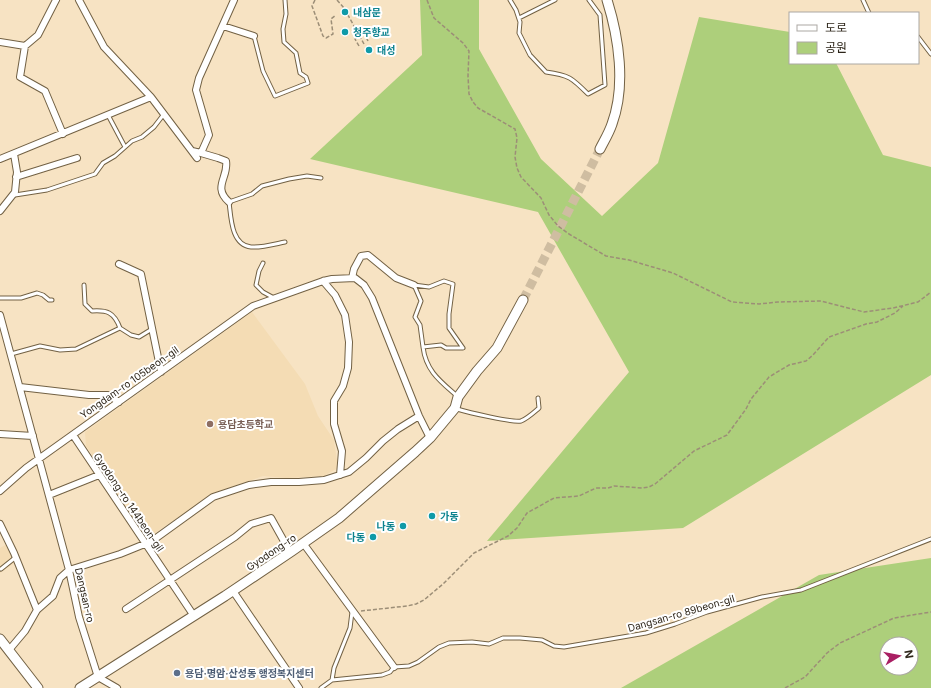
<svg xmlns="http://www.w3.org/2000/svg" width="931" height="688" font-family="Inter,'Noto Sans KR',sans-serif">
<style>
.built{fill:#f4dcb4}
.green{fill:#adcf7b;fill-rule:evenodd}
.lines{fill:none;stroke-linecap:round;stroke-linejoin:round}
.secondary-tunnel{stroke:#cfbda1;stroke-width:9;stroke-dasharray:9 4.5;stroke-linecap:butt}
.lane-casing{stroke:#726144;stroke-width:5}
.street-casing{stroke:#726144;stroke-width:8}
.secondary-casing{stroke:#726144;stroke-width:11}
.path{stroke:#9c8e77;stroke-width:1.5;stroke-dasharray:4 2;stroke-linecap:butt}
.lane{stroke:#fff;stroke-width:3}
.street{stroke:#fff;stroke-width:6}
.secondary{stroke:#fff;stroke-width:9}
.culture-dot{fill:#0f9aa8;stroke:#fff;stroke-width:1.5}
.education-dot{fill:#8d6e63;stroke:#fff;stroke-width:1.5}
.service-dot{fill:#5c6f8a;stroke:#fff;stroke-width:1.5}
.labels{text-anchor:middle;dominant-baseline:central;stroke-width:4;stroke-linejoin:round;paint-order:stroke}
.culture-label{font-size:10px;font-weight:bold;fill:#0d838f;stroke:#fff;text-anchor:start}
.street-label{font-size:10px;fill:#2d2519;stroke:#fff}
.education-label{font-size:10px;font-weight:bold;fill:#785e54;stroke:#fff;text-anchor:start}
.service-label{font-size:10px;font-weight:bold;fill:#4e5e75;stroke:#fff;text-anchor:start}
</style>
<rect width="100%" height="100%" fill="#f7e3c3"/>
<path class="built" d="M252 312 305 384 318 416 334 440 338 468 324 476 286 478 263 476 215 493 147 538 123 499 86 446 85 432Z
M7 544 16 562 0 573V548Z"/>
<path class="green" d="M420 0H479V49L541 159 602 216 658 163 699 17 790 32V63H836L883 155 931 167V375L683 528 487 541 629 372 538 212 310 159 422 55Z
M931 558V688H621L819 575ZM887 644H911V668H887Z"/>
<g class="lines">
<path class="secondary-tunnel" d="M523 300 600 149"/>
<defs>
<path id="lane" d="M510 0 516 10 520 22 519 33 530 55 546 72C569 75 572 78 588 94L605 85 600 15 589 0
M863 0 869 13
M519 18 555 0
M254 36 263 71 275 96 308 83 306 77 300 73 296 53 284 42 283 29 286 14 285 0
M918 37 931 54
M108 115 125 147
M15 195 47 190 95 174 103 163 115 156 132 141 142 137 154 127 164 114
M285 242C275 244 261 248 251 247 231 245 231 217 229 202L252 194 262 186 289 179 307 176 321 178
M263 263 259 271 256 285 263 292 274 298
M444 281 453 284 449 314V328L463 348H446L441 345 423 347 420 325 415 317 421 301 414 285 429 287Z
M84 285 85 304 92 311C107 310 114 312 120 328
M0 298H21L37 293 43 295 49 300H52
M423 347C426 371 440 381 457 396
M11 354 40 346 60 350 76 349 120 328 131 335 139 337 152 329
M457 409C467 412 513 423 521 421 528 418 533 413 539 408L538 398
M1 569 16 557
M332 680 334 668 350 628 352 612
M321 688 332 680 382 675 390 672 394 667 409 666 418 662 439 647 449 643 472 642 489 644 503 638H520L542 640 554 646 564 647 646 633 675 624 707 612 762 597 801 590 931 539"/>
<path id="street" d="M79 0 104 47 151 97 197 158
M223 26 254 36
M0 42 25 46 38 35 56 0
M25 46 20 77 45 91 63 134
M192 151 201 153 209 135 196 90 199 78 234 0
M201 153 218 158 226 161C229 177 212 187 229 202
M0 159 151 97
M16 177 77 158
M0 211 15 192 17 172 14 154
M119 264 141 274 161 372
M352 278 354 269 361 256 368 255 396 278 414 285
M323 281 335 295 345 315 349 342 348 368 343 386 334 401V424L342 451 340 475
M0 315 69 570 79 617 98 677 117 688
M20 387 89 395H108L119 402
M0 434 33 436
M73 435 194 616
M0 491 26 468 253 306 323 281 332 279 355 278 364 285 372 298 419 416 430 438
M49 495 99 475
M0 524 14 553 37 610
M303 543 394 667
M233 591 299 688
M126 609 235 537 251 524 271 518 290 552
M9 650 25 631 37 610 53 596 60 578 69 570 120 554 152 541 213 497 249 485 271 482H299L324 480 349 472 366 458 383 441 398 429 419 416"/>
<path id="secondary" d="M600 149C604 141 609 133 612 124 626 86 619 38 607 0
M0 639 38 688
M80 688 225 596 292 551 339 518 415 452 430 438 455 408 458 397 477 371 497 348 523 300"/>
</defs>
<use href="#lane" class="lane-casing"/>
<use href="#street" class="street-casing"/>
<use href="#secondary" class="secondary-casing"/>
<path class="path" d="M315 0 312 6 323 36 326 38 333 34 331 19 336 15
M337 0 344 8 364 44
M427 0 434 18 463 43 469 51 468 76 469 94 473 102 478 108 515 129 517 138 515 157 517 168 521 177 541 198 549 215 558 226 569 234 606 256 629 260 673 273 732 302 759 304 778 302 821 301 864 312 893 308 918 302 931 292
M359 46 355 39 364 33 368 41
M361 611 407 606 416 604 424 600 443 584 474 553 508 536 517 528 527 513 554 498 579 496 596 488H608L614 486 642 488 649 487 655 484 694 451 727 435 746 409 751 399 769 377 789 365 806 361 813 355 829 337 866 324 877 322 895 313 903 306
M785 688 805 677 827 653 840 643 894 618 931 612"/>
<use href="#lane" class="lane"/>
<use href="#street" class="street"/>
<use href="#secondary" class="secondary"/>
</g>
<g class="culture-dot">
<circle cx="345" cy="12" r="4"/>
<circle cx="345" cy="32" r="4"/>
<circle cx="369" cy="50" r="4"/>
<circle cx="432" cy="516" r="4"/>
<circle cx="403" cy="526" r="4"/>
<circle cx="373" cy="537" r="4"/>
</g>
<circle class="education-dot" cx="210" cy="424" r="4"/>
<circle class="service-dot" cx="177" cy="673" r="4"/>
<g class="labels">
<g class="culture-label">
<text x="353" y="12">내삼문</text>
<text x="353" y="32">청주향교</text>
<text x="377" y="50">대성</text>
<text x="440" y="516">가동</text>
<text x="395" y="526" text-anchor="end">나동</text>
<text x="365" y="537" text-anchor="end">다동</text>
</g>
<g class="street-label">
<text transform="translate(129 382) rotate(-35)">Yongdam-ro 105beon-gil</text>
<text transform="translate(129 502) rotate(56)">Gyodong-ro 144beon-gil</text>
<text transform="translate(271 552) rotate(-34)">Gyodong-ro</text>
<text transform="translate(85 595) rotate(77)">Dangsan-ro</text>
<text transform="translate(681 613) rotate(-16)">Dangsan-ro 89beon-gil</text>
</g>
<g class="education-label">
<text x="218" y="424">용담초등학교</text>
</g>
<g class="service-label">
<text x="185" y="673">용담·명암·산성동 행정복지센터</text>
</g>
</g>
<rect x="789" y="12" width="130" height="52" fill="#ffffff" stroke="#aba8a3"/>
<rect x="797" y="25" width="20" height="6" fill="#ffffff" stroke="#aba8a3"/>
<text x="825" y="32" font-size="12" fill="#2d2519">도로</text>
<rect x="797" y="42" width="20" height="12" fill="#adcf7b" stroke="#aba8a3"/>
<text x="825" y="52" font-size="12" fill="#2d2519">공원</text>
<g transform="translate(899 656) rotate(80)"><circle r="19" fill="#ffffff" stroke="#aba8a3"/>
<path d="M0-3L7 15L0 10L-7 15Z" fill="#a91f63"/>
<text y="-6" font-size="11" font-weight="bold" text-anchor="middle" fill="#2d2519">N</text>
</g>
</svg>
